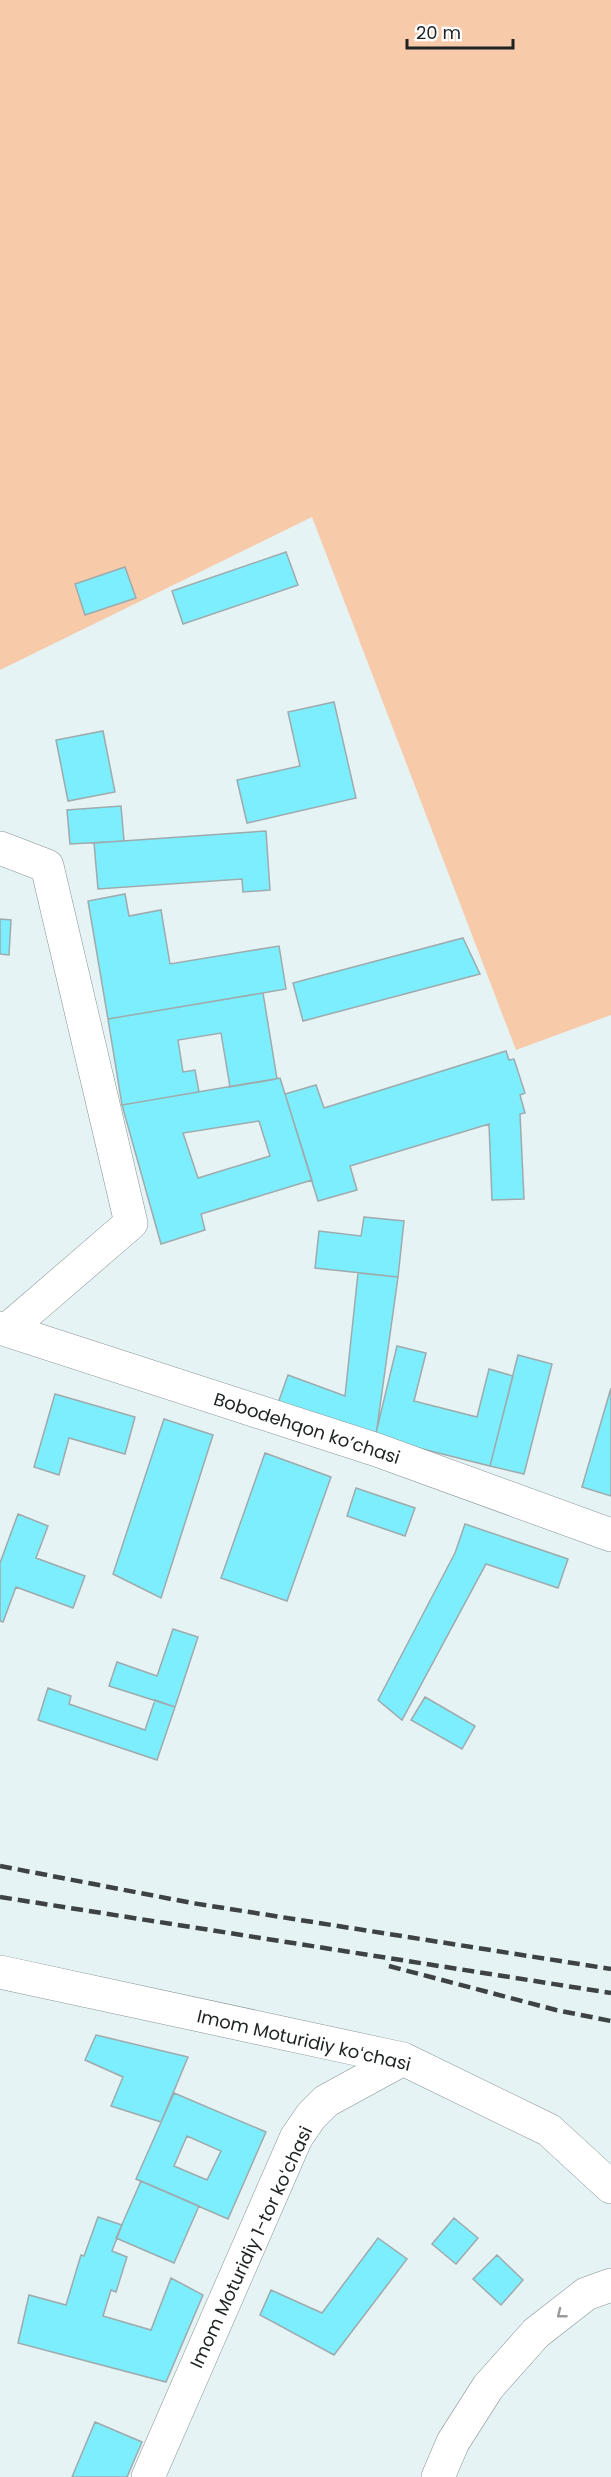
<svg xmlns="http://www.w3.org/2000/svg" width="611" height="2477" font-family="Poppins,sans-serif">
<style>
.green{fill:#f7caa9}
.building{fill:#7deefe;stroke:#9eaaac;stroke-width:1.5;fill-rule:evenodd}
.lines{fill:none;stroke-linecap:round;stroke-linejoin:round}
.minor-casing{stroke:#879394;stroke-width:34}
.minor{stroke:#fff;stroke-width:33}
.rail{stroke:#3d4344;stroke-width:4.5;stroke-dasharray:12 6;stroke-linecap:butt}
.oneway{stroke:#9a9c9c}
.labels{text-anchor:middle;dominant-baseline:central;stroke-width:4.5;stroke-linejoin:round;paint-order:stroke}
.street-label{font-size:18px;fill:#1f2324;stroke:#fff}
</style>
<rect width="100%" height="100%" fill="#e6f3f5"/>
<path class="green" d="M0 0H611V1015L516 1050 312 517 0 670Z"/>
<path class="building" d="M286 552 298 585 183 624 172 591Z
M125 567 136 598 85 615 75 584Z
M334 702 356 798 247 823 237 780 300 766 288 712Z
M103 731 115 792 68 801 56 740Z
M121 806 124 841 70 844 67 810Z
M266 831 270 890 243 892 242 879 98 889 94 843Z
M125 894 129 916 161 910 170 964 279 946 286 989 108 1019 88 901Z
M0 919 11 920 9 955 0 954Z
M463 938 480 974 303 1021 293 983Z
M263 993 277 1079 230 1087 221 1033 178 1040 183 1072 195 1070 199 1092 122 1105 108 1019Z
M506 1051 509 1060 514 1059 525 1093 520 1095 525 1113 520 1114 524 1199 492 1200 489 1124 350 1166 357 1190 318 1201 285 1094 316 1085 324 1108Z
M280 1078 312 1180 201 1214 205 1230 161 1244 122 1105ZM259 1121 270 1156 198 1178 183 1133Z
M364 1217 404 1221 398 1277 315 1268 319 1231 361 1236Z
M358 1273 398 1277 376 1435 277 1406 288 1375 345 1396Z
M397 1346 426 1353 414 1401 477 1417 489 1369 513 1376 490 1466 375 1437Z
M518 1355 552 1364 524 1474 490 1466Z
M611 1388V1496L582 1487Z
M55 1394 135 1417 125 1454 69 1438 59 1475 34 1467Z
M164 1419 213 1435 161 1598 113 1574Z
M265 1453 331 1477 287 1601 221 1578Z
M356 1488 415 1508 405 1536 347 1516Z
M18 1514 48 1526 36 1558 85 1576 73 1608 16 1587 3 1622 0 1621V1563Z
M465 1524 568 1559 558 1588 486 1564 402 1720 378 1700 455 1553Z
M173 1629 198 1637 175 1707 109 1686 117 1662 157 1676Z
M48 1688 71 1696 69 1704 145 1730 155 1700 175 1707 157 1760 38 1720Z
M425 1697 475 1726 462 1749 411 1720Z
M96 2035 188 2057 161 2122 111 2106 123 2077 85 2060Z
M174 2093 266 2132 228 2219 136 2179ZM187 2136 221 2151 207 2180 174 2166Z
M141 2181 199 2206 174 2263 116 2238Z
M98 2217 122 2225 112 2251 127 2257 116 2292 111 2290 103 2316 151 2330 171 2278 203 2295 166 2382 18 2343 29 2295 66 2305 81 2255 84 2256Z
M454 2218 478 2238 456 2264 432 2244Z
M378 2238 407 2259 334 2355 260 2315 271 2290 322 2313Z
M497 2255 523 2280 501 2305 473 2279Z
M95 2422 142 2442 127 2477H72Z"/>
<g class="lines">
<defs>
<path id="minor" d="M0 848 47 866 131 1223 7 1330
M0 1328 377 1450 611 1535
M0 1972 403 2059 549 2130 611 2187
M148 2477 296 2138 311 2116 326 2101 403 2059
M438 2477 453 2442 488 2387 536 2333 586 2294 611 2285"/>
</defs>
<use href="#minor" class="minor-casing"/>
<use href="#minor" class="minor"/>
<path class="rail" d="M0 1866 192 1903 611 1969
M0 1897 611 1993
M389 1966 556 2010 611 2021"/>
</g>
<defs><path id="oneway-chevron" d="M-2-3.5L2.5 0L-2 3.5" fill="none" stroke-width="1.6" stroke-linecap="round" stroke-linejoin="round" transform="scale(1.5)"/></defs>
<use class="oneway" href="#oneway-chevron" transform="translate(561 2314) rotate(142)"/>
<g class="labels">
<g class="street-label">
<text transform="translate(307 1428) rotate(18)">Bobodehqon koʼchasi</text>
<text transform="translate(304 2040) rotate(13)">Imom Moturidiy koʻchasi</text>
<text transform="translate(251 2247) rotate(-65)">Imom Moturidiy 1-tor koʻchasi</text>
</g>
</g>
<path d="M407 39v9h106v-9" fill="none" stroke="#1f2324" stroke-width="3"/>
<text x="416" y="39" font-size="18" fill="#1f2324" stroke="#ffffff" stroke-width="4.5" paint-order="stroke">20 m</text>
</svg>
